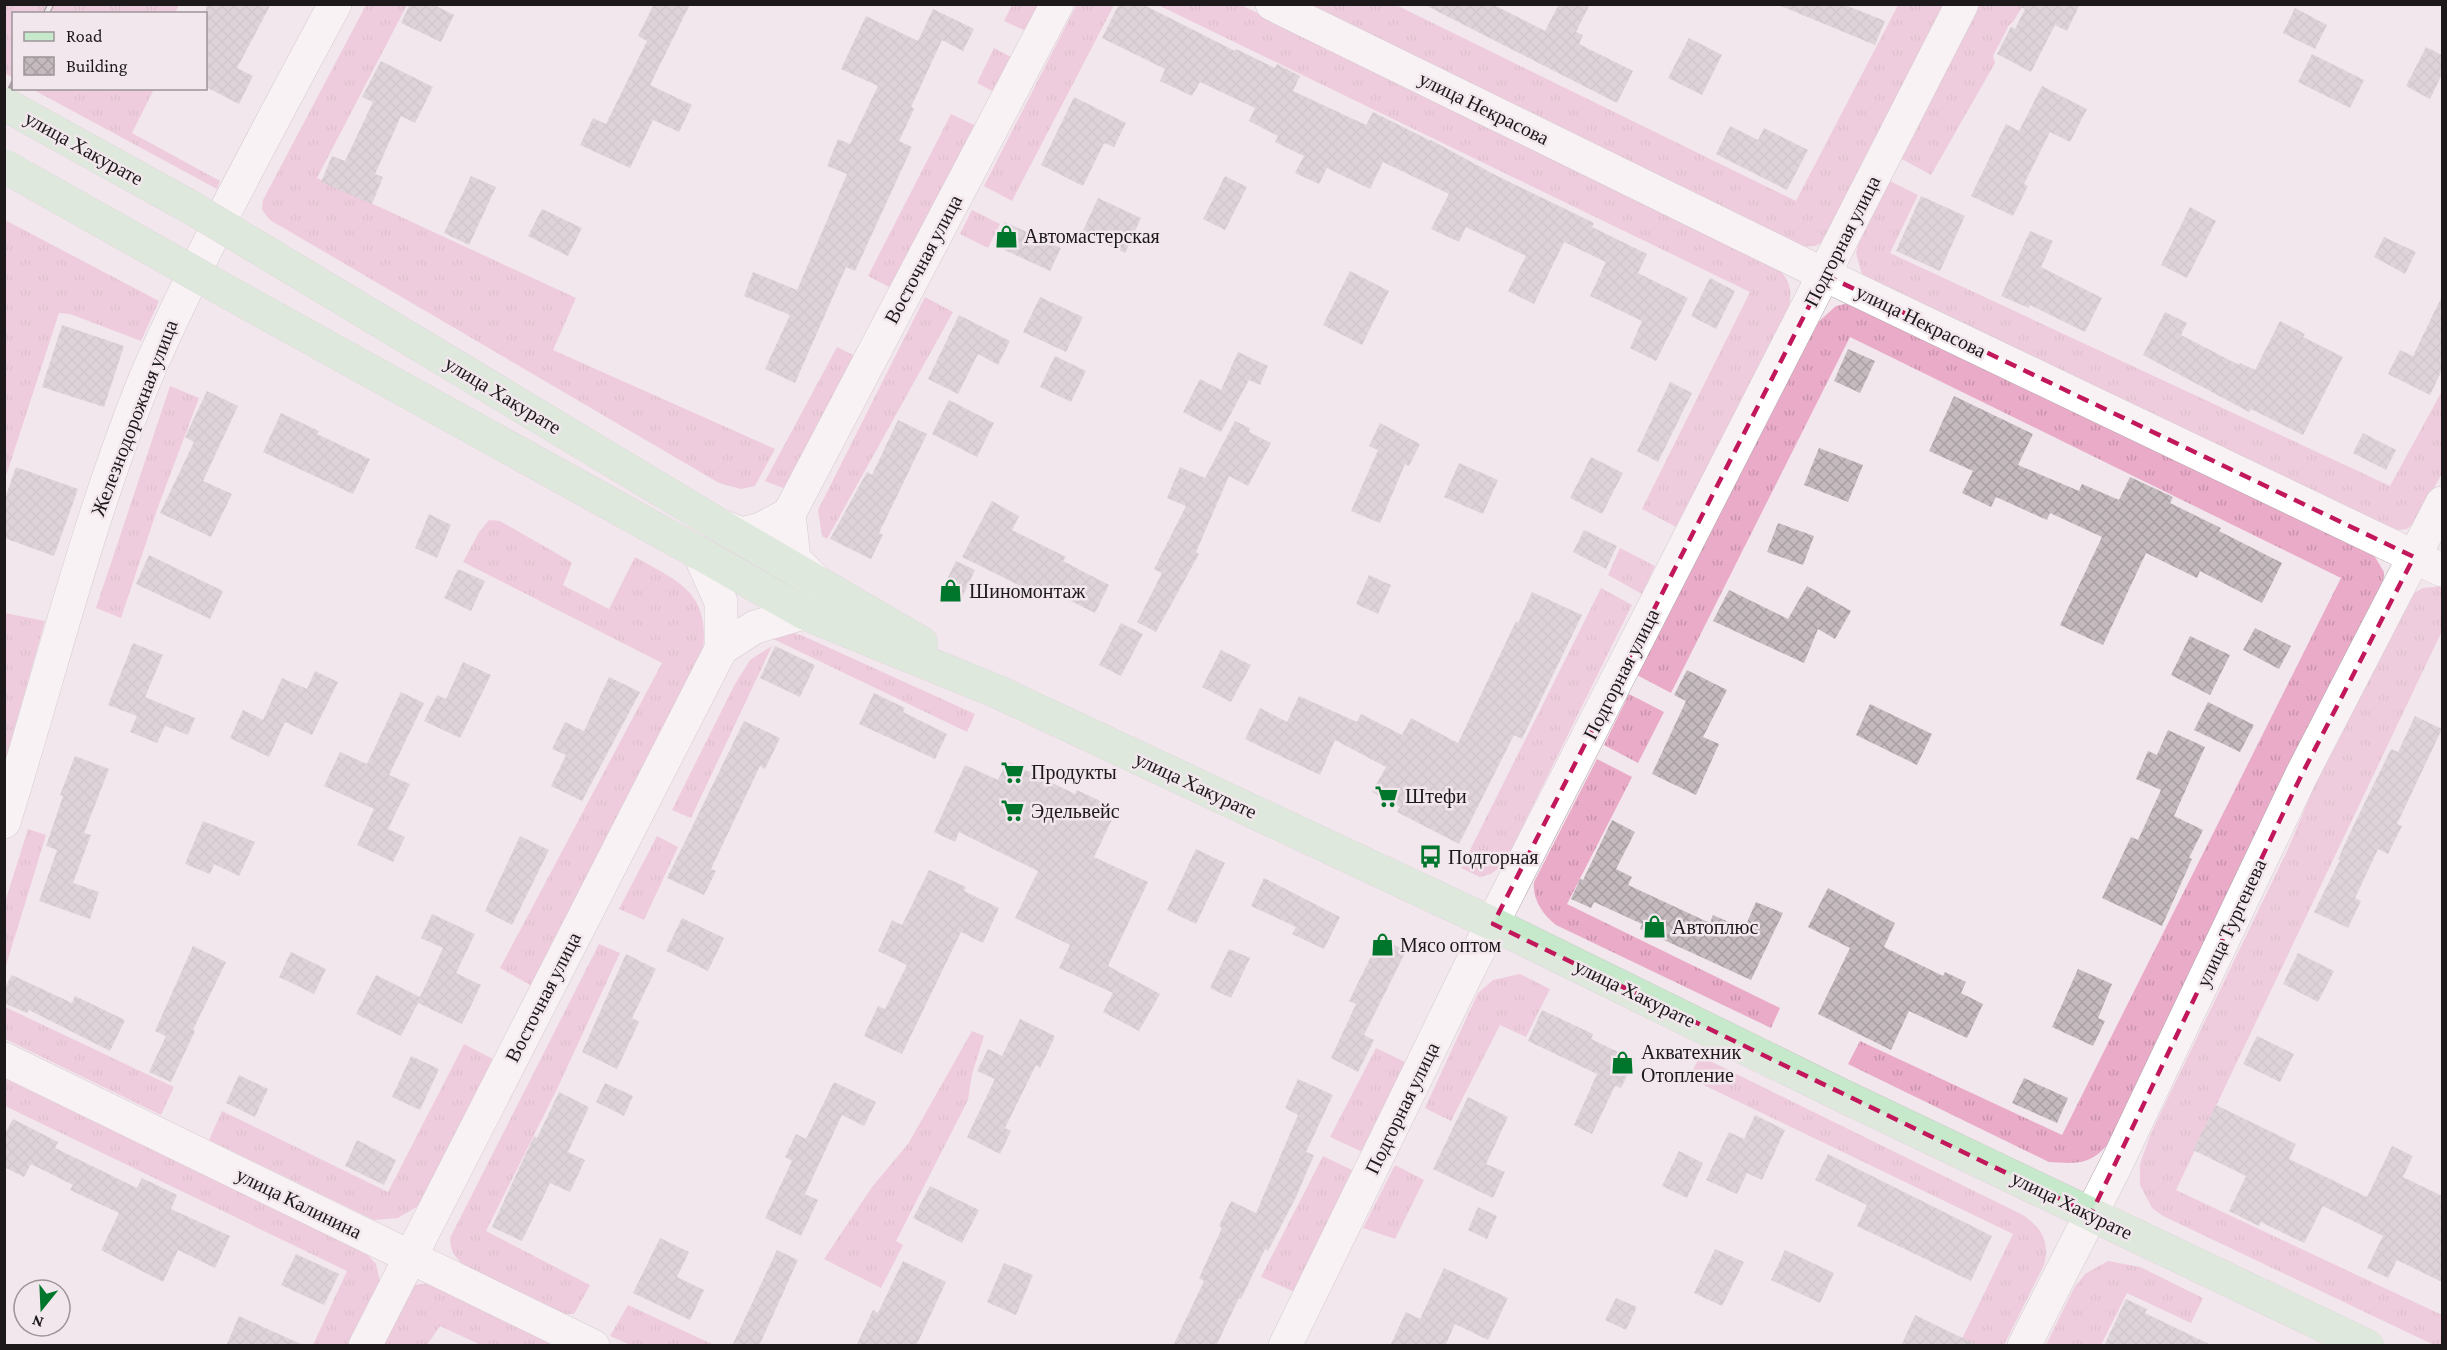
<svg xmlns="http://www.w3.org/2000/svg" width="2447" height="1350" font-family="'Crimson Pro',serif">
<style>
.grass{fill:url(#grass-tufts)}
.building{fill:url(#building-cross-hatch)}
.lines{fill:none;stroke-linecap:round;stroke-linejoin:round}
.minor-casing{stroke:#b0a7ab;stroke-width:34}
.major-casing{stroke:#c9c8c8;stroke-width:34}
.minor{stroke:#fff;stroke-width:33}
.major{stroke:#c7e9cb;stroke-width:33}
.rail-casing{stroke:#595356;stroke-width:7}
.rail{stroke:#f2e7ec;stroke-width:4.5;stroke-dasharray:14;stroke-linecap:butt}
.major-bridge-casing{stroke:#c9c8c8;stroke-width:34;stroke-linecap:butt}
.major-bridge{stroke:#c7e9cb;stroke-width:33}
.marked{fill:none;stroke:#c2185b;stroke-width:4.5;stroke-dasharray:12 8;stroke-linejoin:round}
.labels{text-anchor:middle;dominant-baseline:central;stroke-width:5;stroke-linejoin:round;paint-order:stroke}
.street-label{font-size:20px;fill:#1d191b;stroke:#f2e7ec}
.poi-label{font-size:20px;fill:#1d191b;stroke:#f2e7ec;text-anchor:start}
</style>
<defs>
<pattern id="grass-tufts" width="24" height="20" patternUnits="userSpaceOnUse" patternTransform="scale(1.5)"><rect width="24" height="20" fill="#eaabc9"/><path d="M3 7l-1-3M5 7V3M7 7l1-3M15 17l-1-3M17 17v-4M19 17l1-3" fill="none" stroke="#c893ac"/></pattern>
<pattern id="building-cross-hatch" width="8" height="8" patternUnits="userSpaceOnUse" patternTransform="scale(1.5)"><rect width="8" height="8" fill="#c5bbbf"/><path d="M0 0l8 8M0 8l8-8" fill="none" stroke="#a9a0a4"/></pattern>
</defs>
<rect width="100%" height="100%" fill="#f2e7ec"/>
<path class="grass" d="M1077 4 1114 5 1012 201 984 186Z
M4 5 5 4 179 5 175 13 14 14 13 78 5 73Z
M366 5H407L317 178 576 298 553 350 775 449 755 486 741 489 719 483 270 220 262 210 263 200Z
M1012 5H1042L1028 32 1004 21Z
M1158 5H1241L1767 260C1785 274 1794 282 1789 307L1680 529 1642 509 1750 292Z
M1299 5H1396L1796 201 1898 5H1952L1831 238 1815 246 1796 247Z
M1979 5H2023L2013 22 2009 25 1993 56 1995 63 1931 175 1900 158Z
M994 48 1013 58 996 93 977 83Z
M32 89H154L132 133 220 181 217 189Z
M951 114 976 126 893 289 868 276Z
M1888 180 1918 195 1890 253 2390 486 2442 391V473L2417 520 2407 529 2398 530 2372 520 1862 275 1856 253 1860 237Z
M972 210 1000 224 988 248 960 234Z
M5 220 159 301 141 341 70 314 59 313 5 479Z
M925 297 953 312 827 539 822 536 818 510Z
M1849 303 2372 552 2384 572 2383 583 2269 808 2111 1140C2093 1165 2077 1164 2049 1162L1848 1064 1860 1041 2062 1135 2341 578 1850 337 1671 693 1637 675 1816 324 1836 306Z
M837 347 855 356 788 490 765 481Z
M170 386 199 398 158 507 121 618 96 608Z
M489 520 500 521 568 560 572 563 563 585 609 609 635 557C678 581 710 592 703 650L532 986 500 968 662 663 463 562 479 532Z
M1620 548 1655 566 1642 594 1608 575Z
M2442 586V631L2176 1190 2442 1315V1345H2434L2163 1216 2152 1208 2140 1185V1164L2151 1133 2288 849 2316 782 2412 594 2423 588Z
M1601 588 1632 605 1504 864 1491 874 1480 877 1461 868Z
M5 613 45 621 5 762 4 613Z
M783 631 801 635 975 714 967 732 767 636Z
M772 646 691 818 672 810 735 684 750 660Z
M1629 694 1664 712 1638 763 1604 745Z
M1597 759 1632 777 1567 904 1780 1008 1771 1028 1556 925C1543 915 1532 899 1534 882Z
M28 829 46 835 5 969V902Z
M657 836 678 847 644 920 619 909Z
M599 944 620 953 557 1089 486 1231 590 1285 574 1314H562L468 1269C457 1259 450 1253 450 1238Z
M1520 974 1550 989 1526 1037 1500 1025 1451 1121 1425 1108 1478 993 1493 980Z
M5 1007 174 1087 161 1115 5 1039Z
M972 1031 984 1036 972 1074 968 1100 896 1241 903 1245 881 1288 824 1259 872 1187 908 1144Z
M464 1044 493 1059 422 1204 398 1218 374 1220 209 1140 222 1111 388 1192Z
M1376 1048 1409 1064 1367 1154 1330 1137Z
M1700 1056 2023 1215C2042 1228 2050 1242 2044 1265L2004 1345H1959L2013 1234 1689 1078Z
M4 1078 367 1254 376 1264 380 1281 348 1345H313L347 1271 5 1106Z
M1323 1156 1358 1173 1299 1294 1261 1277Z
M1395 1165 1424 1180 1395 1239 1363 1228Z
M2108 1261 2140 1267 2203 1298 2191 1323 2127 1293 2101 1345H2046L2074 1288 2085 1274Z
M433 1283 569 1345H481L440 1326 427 1345 382 1346 414 1285Z
M628 1305 714 1345H630L610 1336Z"/>
<path class="building" d="M206 4H271L237 68 253 76 239 104 206 87Z
M410 4H432L454 15 441 42 401 23Z
M654 4H690L650 85 692 105 679 132 653 120 630 168 580 145 593 118 606 124 647 41 638 36Z
M1119 4H1142L1235 51 1236 49 1275 68 1277 64 1300 76 1293 91 1366 125 1373 112 1431 141V140L1497 176 1594 223 1592 227 1647 254 1638 273 1688 298 1656 361 1630 348 1642 321 1590 296 1606 262 1564 242 1534 304 1508 291 1526 256 1466 227 1459 242 1431 229 1449 194 1383 162 1370 189 1327 168 1319 184 1295 173 1304 156 1275 142 1278 136 1249 121 1255 108 1200 82 1192 96 1160 81 1165 69 1102 38Z
M1423 4H1492L1545 31 1559 4H1590L1576 32 1583 35 1579 44 1633 71 1617 103Z
M1776 4H1843L1885 21 1875 45Z
M2015 4H2080L2067 31 2055 25 2031 72 1997 54 2011 27 2015 29 2025 9Z
M2295 8 2327 25 2315 49 2283 33Z
M933 9 974 29 963 51 942 40 911 107 914 109 899 141 912 147 855 271 846 267 795 383 765 369 790 315 744 296 753 272 797 290 847 174 827 166 838 139 850 144 878 86 841 69 866 16 918 41Z
M1689 38 1722 55 1702 95 1668 78Z
M2426 47 2442 55V74L2430 99 2406 86Z
M2312 54 2364 80 2350 108 2298 82Z
M381 61 433 87 415 123 401 116 375 174 383 177 372 204 321 182 332 156 345 161 373 102 362 97Z
M2042 86 2087 109 2070 142 2050 132 2024 184 2028 186 2013 216 1971 196 2006 124 2019 131Z
M1074 97 1126 123 1114 147 1104 143 1083 186 1041 165Z
M1730 126 1758 140 1764 128 1808 150 1787 190 1716 154Z
M471 176 496 187 469 245 444 233Z
M1225 176 1247 187 1225 230 1203 219Z
M1921 196 1965 216 1940 271 1896 251Z
M1098 198 1141 218 1125 253 1082 233Z
M2190 207 2216 221 2187 278 2161 265Z
M542 209 582 228 568 256 528 236Z
M1005 222 1061 248 1050 271 994 245Z
M2030 231 2053 241 2041 267 2102 298 2085 332 2030 305 2029 308 2001 296Z
M2384 237 2416 252 2405 274 2374 257Z
M1350 271 1389 291 1362 345 1323 325Z
M1710 278 1735 291 1716 329 1691 316Z
M2442 296V370L2430 395 2388 374 2400 350 2413 356Z
M1040 297 1083 317 1066 352 1023 332Z
M2165 312 2187 323 2181 335 2239 365 2240 363 2255 370 2280 321 2305 334 2303 337 2343 357 2303 435 2251 409 2249 412 2143 355Z
M959 315 1010 341 998 365 978 354 958 394 928 379Z
M62 325 124 346 104 407 42 387Z
M1848 349 1875 361 1860 393 1834 381Z
M1238 352 1268 366 1260 385 1249 380 1221 432 1183 412 1200 379 1221 390Z
M1055 356 1086 371 1071 402 1040 387Z
M1670 382 1692 393 1658 462 1637 451Z
M207 391 238 406 203 481 232 494 211 537 160 513 194 442 185 437Z
M1954 396 2033 434 2018 465 2079 491 2082 484 2119 500 2130 477 2173 497 2170 503 2221 528 2219 531 2282 563 2262 603 2200 571 2197 578 2146 553 2103 645 2060 625 2102 537 2050 513 2047 520 1996 497 1991 507 1962 493 1973 471 1929 451Z
M949 400 994 423 977 457 932 434Z
M281 413 319 431 317 434 370 459 353 494 263 452Z
M898 420 927 434 879 533 883 535 871 559 830 539 867 472 872 475Z
M1235 421 1250 428 1249 432 1271 443 1248 486 1229 476 1196 552 1199 554 1156 632 1137 622 1162 573 1154 569 1186 506 1167 498 1180 467 1205 478Z
M1380 423 1420 444 1409 466 1405 464 1380 523 1351 511 1378 450 1369 446Z
M2363 433 2396 450 2386 470 2353 453Z
M1819 448 1863 465 1848 502 1804 485Z
M1591 457 1623 473 1602 514 1570 498Z
M1459 463 1498 480 1483 514 1444 497Z
M16 467 78 489 54 556 4 538V501Z
M992 501 1019 516 1012 530 1066 557 1063 561 1109 585 1095 613 1049 590 1045 598 962 557Z
M429 514 451 525 437 558 415 548Z
M1778 523 1814 536 1803 565 1767 552Z
M1584 530 1617 546 1606 569 1573 552Z
M149 555 223 591 210 619 136 584Z
M956 561 975 570 959 604 940 594Z
M458 569 485 581 471 611 444 598Z
M1369 575 1391 585 1378 614 1356 604Z
M1807 586 1851 611 1835 639 1818 629 1804 663 1713 621 1729 590 1788 619Z
M1532 592 1582 615 1522 739 1514 735 1459 844 1397 812 1400 807 1372 792 1386 767 1335 740 1320 775 1245 739 1260 708 1287 722 1299 696 1357 722 1361 714 1402 735 1411 718 1458 743 1516 621 1518 623Z
M1121 623 1143 634 1121 676 1099 665Z
M2255 628 2291 646 2279 669 2243 650Z
M2190 636 2230 655 2210 695 2171 675Z
M133 643 163 655 145 697 195 718 188 735 165 726 157 743 130 732 137 716 108 705Z
M775 646 815 665 800 697 760 678Z
M1221 650 1251 665 1231 702 1202 687Z
M463 662 491 675 460 738 424 721 437 695 446 699Z
M1687 670 1727 690 1703 737 1719 744 1696 795 1652 774 1686 701 1674 695Z
M315 671 338 682 312 735 285 722 269 757 230 738 243 710 263 720 282 678 307 689Z
M609 677 640 692 582 801 551 786 566 755 552 749 565 722 584 731Z
M401 692 424 703 389 775 410 784 388 829 405 837 393 862 357 845 374 809 324 786 340 752 367 764Z
M874 693 905 708 903 712 947 734 935 759 859 724Z
M2208 702 2254 725 2240 752 2194 730Z
M1870 704 1932 734 1917 765 1856 735Z
M2415 716 2442 729 2397 824 2402 826 2388 854 2378 849 2355 898 2361 901 2348 928 2314 912 2340 860 2338 859 2349 835 2391 749 2398 752Z
M744 721 780 738 765 769 760 766 711 869 716 871 704 895 667 878Z
M2168 730 2205 747 2174 816 2203 830 2189 858 2192 859 2162 926 2102 898 2131 837 2138 840 2161 790 2136 779 2148 751 2157 755Z
M75 756 109 769 84 833 91 835 73 883 99 892 90 919 39 901 57 850 46 846 63 796 60 795Z
M1007 761 1075 794 1077 790 1117 809 1094 857 1148 882 1108 966 1160 994 1139 1031 1103 1012 1113 993 1059 968 1070 945 1015 918 1038 871 959 832 955 842 934 832 965 765 998 780Z
M1612 820 1635 832 1616 869 1632 877 1628 885 1710 923 1713 915 1744 929 1756 902 1783 913 1751 980 1640 929 1642 924 1594 902 1591 908 1571 899 1580 879 1583 880Z
M203 821 255 842 239 876 214 864 210 874 185 864Z
M520 836 549 850 512 925 485 911Z
M1196 849 1225 863 1196 924 1167 910Z
M929 870 966 887 964 891 999 908 983 943 961 932 902 1054 864 1036 878 1006 885 1009 907 965 878 951 892 920 902 925Z
M1264 878 1340 917 1324 949 1292 934 1296 927 1251 906Z
M1828 888 1895 923 1884 947 1943 976 1945 972 1966 982 1961 993 1983 1004 1967 1038 1909 1011 1891 1050 1818 1014 1850 948 1808 927Z
M432 914 475 934 456 973 481 985 462 1024 418 1003 401 1036 356 1014 376 975 420 997 443 948 421 938Z
M682 918 724 938 708 971 666 951Z
M1380 938 1406 951 1364 1035 1374 1040 1358 1072 1331 1058 1356 1004 1349 1001Z
M193 946 226 962 193 1030 195 1031 171 1082 149 1072 166 1036 155 1031Z
M1229 949 1250 958 1231 998 1210 988Z
M291 952 326 969 314 994 279 977Z
M2298 953 2334 971 2318 1002 2283 984Z
M626 954 656 969 632 1018 639 1022 617 1069 582 1052Z
M2078 969 2112 984 2098 1018 2105 1021 2093 1046 2052 1027Z
M12 975 72 1003 75 996 125 1020 110 1051 29 1010 27 1013 4 1003V989Z
M1542 1010 1593 1034 1591 1039 1635 1060 1621 1088 1615 1086 1592 1134 1574 1125 1597 1074 1528 1041Z
M1020 1019 1055 1036 1040 1068 1036 1065 1005 1128 1011 1131 1000 1154 967 1137 995 1079 977 1071 988 1049 1002 1056Z
M2257 1036 2294 1054 2280 1082 2243 1064Z
M411 1056 439 1069 420 1110 392 1097Z
M239 1075 268 1089 255 1117 226 1103Z
M2024 1078 2068 1098 2057 1123 2012 1103Z
M1298 1079 1333 1095 1306 1152 1314 1155 1296 1197 1268 1251 1265 1249 1241 1299 1239 1298 1216 1346H1173L1204 1281 1199 1278 1222 1228 1219 1226 1231 1201 1256 1213 1298 1115 1285 1108Z
M834 1082 876 1102 864 1126 842 1115 805 1194 818 1200 801 1236 765 1218 792 1161 785 1157 796 1134 806 1139Z
M605 1083 633 1096 624 1116 596 1102Z
M559 1092 589 1107 568 1152 585 1160 570 1192 550 1183 522 1241 492 1227 534 1136 537 1138Z
M1468 1097 1508 1117 1486 1164 1505 1172 1493 1198 1433 1169Z
M2216 1105 2296 1144 2289 1159 2367 1197 2392 1146 2413 1156 2403 1177 2442 1196V1282L2397 1260 2388 1278 2367 1268 2383 1236 2323 1206 2304 1243 2261 1222 2259 1226 2229 1211 2246 1176 2193 1150Z
M1755 1115 1785 1130 1762 1180 1747 1173 1737 1194 1706 1180 1729 1132 1744 1139Z
M13 1119 58 1142 55 1148 137 1188 142 1178 177 1195 171 1209 230 1236 215 1268 178 1250 163 1282 101 1250 119 1213 70 1190 73 1185 31 1164 24 1177 4 1167V1135Z
M357 1140 396 1160 384 1185 345 1166Z
M1679 1151 1703 1163 1687 1198 1662 1186Z
M1828 1154 1992 1236 1971 1281 1857 1226 1867 1205 1815 1180Z
M930 1186 979 1210 962 1243 913 1218Z
M1478 1207 1497 1216 1487 1239 1468 1230Z
M660 1238 689 1252 677 1277 704 1290 690 1320 633 1293Z
M1715 1249 1744 1262 1722 1306 1694 1293Z
M777 1250 798 1260 759 1346H732Z
M1785 1250 1834 1273 1820 1303 1771 1280Z
M296 1254 339 1274 324 1305 281 1285Z
M903 1261 946 1282 916 1346H856L873 1310 878 1313Z
M1004 1263 1033 1275 1016 1315 987 1302Z
M1444 1268 1508 1298 1488 1340 1455 1324 1445 1346H1390L1406 1312 1420 1319Z
M1616 1298 1637 1307 1626 1330 1605 1320Z
M2126 1299 2147 1309 2145 1313 2213 1346H2104Z
M1915 1315 1979 1346H1901Z
M239 1316 305 1346H226Z"/>
<g class="lines">
<defs>
<path id="minor" d="M1272 4 1825 275 2442 570
M789 514 1057 4
M789 514 794 559 818 583
M722 526 742 534 761 529 789 514
M721 649 755 627 804 613
M4 822C49 678 85 530 141 389 162 337 187 288 212 237 252 159 293 82 335 4
M4 1059 593 1346
M365 1346 721 649V602L699 553
M1285 1346 1469 969 1962 4
M2024 1346 2115 1167 2301 776 2442 503"/>
<path id="major" d="M716 523 921 643
M699 553 804 613 998 692 1493 924 1837 1093 2367 1346"/>
</defs>
<use href="#minor" class="minor-casing"/>
<use href="#major" class="major-casing"/>
<use href="#minor" class="minor"/>
<use href="#major" class="major"/>
<defs>
<path id="rail" d="M46 14 51 4
M4 103 14 83"/>
</defs>
<use href="#rail" class="rail-casing"/>
<use href="#rail" class="rail"/>
<defs>
<path id="major-bridge" d="M4 104 192 208 716 523
M4 166 233 295 699 553"/>
</defs>
<use href="#major-bridge" class="major-bridge-casing"/>
<use href="#major-bridge" class="major-bridge"/>
</g>
<path d="M0 0H2447V1350H0ZM1825 275 2414 557 2301 776 2091 1214 1493 924Z" fill="#f2e7ec" fill-opacity=".55" fill-rule="evenodd"/>
<path class="marked" d="M1825 275 2414 557 2301 776 2091 1214 1493 924Z"/>
<defs>
<symbol id="shop-bare" viewBox="-9 -9 18 18"><path d="M-5-2.5h2.3a2.7 3.5 0 0 1 5.4 0H5L5.5 6h-11ZM-1.5-2.5h3a1.5 2.3 0 0 0-3 0Z" fill="#00762c" stroke="#f2e7ec" stroke-width="2.5" paint-order="stroke"/></symbol>
<symbol id="supermarket-bare" viewBox="-9 -9 18 18"><path d="M-6-5.5h2.5l.6 2H6L4.5 2H-2.5L-4.4-4H-6ZM-1.5 3.2a1.3 1.3 0 1 0 .1 0ZM3 3.2a1.3 1.3 0 1 0 .1 0Z" fill="#00762c" stroke="#f2e7ec" stroke-width="2.5" paint-order="stroke"/></symbol>
<symbol id="bus-bare" viewBox="-9 -9 18 18"><path d="M-5-6H5V4H4V6H2V4H-2V6H-4V4H-5ZM-3.5-4V0h7V-4ZM-3.5 1.2v1.5H-2V1.2ZM2 1.2v1.5H3.5V1.2Z" fill="#00762c" stroke="#f2e7ec" stroke-width="2.5" paint-order="stroke"/></symbol>
</defs>
<g fill-rule="evenodd">
<use href="#shop-bare" x="990" y="220" width="33" height="33"/>
<use href="#shop-bare" x="934" y="574" width="33" height="33"/>
<use href="#supermarket-bare" x="996" y="756" width="33" height="33"/>
<use href="#supermarket-bare" x="1370" y="780" width="33" height="33"/>
<use href="#supermarket-bare" x="996" y="794" width="33" height="33"/>
<use href="#bus-bare" x="1414" y="840" width="33" height="33"/>
<use href="#shop-bare" x="1638" y="910" width="33" height="33"/>
<use href="#shop-bare" x="1366" y="928" width="33" height="33"/>
<use href="#shop-bare" x="1606" y="1046" width="33" height="33"/>
</g>
<g class="labels">
<g class="street-label">
<text transform="translate(1484 108) rotate(26)">улица Некрасова</text>
<text transform="translate(84 148) rotate(29)">улица Хакурате</text>
<text transform="translate(1842 241) rotate(-63)">Подгорная улица</text>
<text transform="translate(923 259) rotate(-62)">Восточная улица</text>
<text transform="translate(1921 321) rotate(26)">улица Некрасова</text>
<text transform="translate(503 395) rotate(31)">улица Хакурате</text>
<text transform="translate(134 418) rotate(-69)">Железнодорожная улица</text>
<text transform="translate(1621 674) rotate(-63)">Подгорная улица</text>
<text transform="translate(1196 785) rotate(25)">улица Хакурате</text>
<text transform="translate(2231 923) rotate(-65)">улица Тургенева</text>
<text transform="translate(1635 993) rotate(26)">улица Хакурате</text>
<text transform="translate(543 997) rotate(-63)">Восточная улица</text>
<text transform="translate(1402 1108) rotate(-64)">Подгорная улица</text>
<text transform="translate(299 1203) rotate(26)">улица Калинина</text>
<text transform="translate(2072 1205) rotate(26)">улица Хакурате</text>
</g>
<g class="poi-label">
<text x="1024" y="236">Автомастерская</text>
<text x="969" y="591">Шиномонтаж</text>
<text x="1031" y="772">Продукты</text>
<text x="1405" y="796">Штефи</text>
<text x="1031" y="811">Эдельвейс</text>
<text x="1448" y="857">Подгорная</text>
<text x="1672" y="927">Автоплюс</text>
<text x="1400" y="945">Мясо оптом</text>
<text x="1641" y="1052">Акватехник<tspan x="1641" dy="23">Отопление</tspan></text>
</g>
</g>
<rect width="2447" height="1350" fill="none" stroke="#1d191b" stroke-width="12"/>
<rect x="12" y="12" width="195" height="78" fill="#f2e7ec" stroke="#9d9598" stroke-width="1.5"/>
<rect x="24" y="32" width="30" height="9" fill="#c7e9cb" stroke="#9d9598" stroke-width="1.5"/>
<text x="66" y="42" font-size="18" fill="#1d191b">Road</text>
<rect x="24" y="57" width="30" height="18" fill="url(#building-cross-hatch)" stroke="#9d9598" stroke-width="1.5"/>
<text x="66" y="72" font-size="18" fill="#1d191b">Building</text>
<g transform="translate(42 1308) rotate(198)"><circle r="28" fill="#f2e7ec" stroke="#9d9598" stroke-width="1.5"/>
<path d="M0-4.5L10 22L0 15L-10 22Z" fill="#00762c"/>
<text y="-9" font-size="16" font-weight="bold" text-anchor="middle" fill="#1d191b">N</text>
</g>
</svg>
